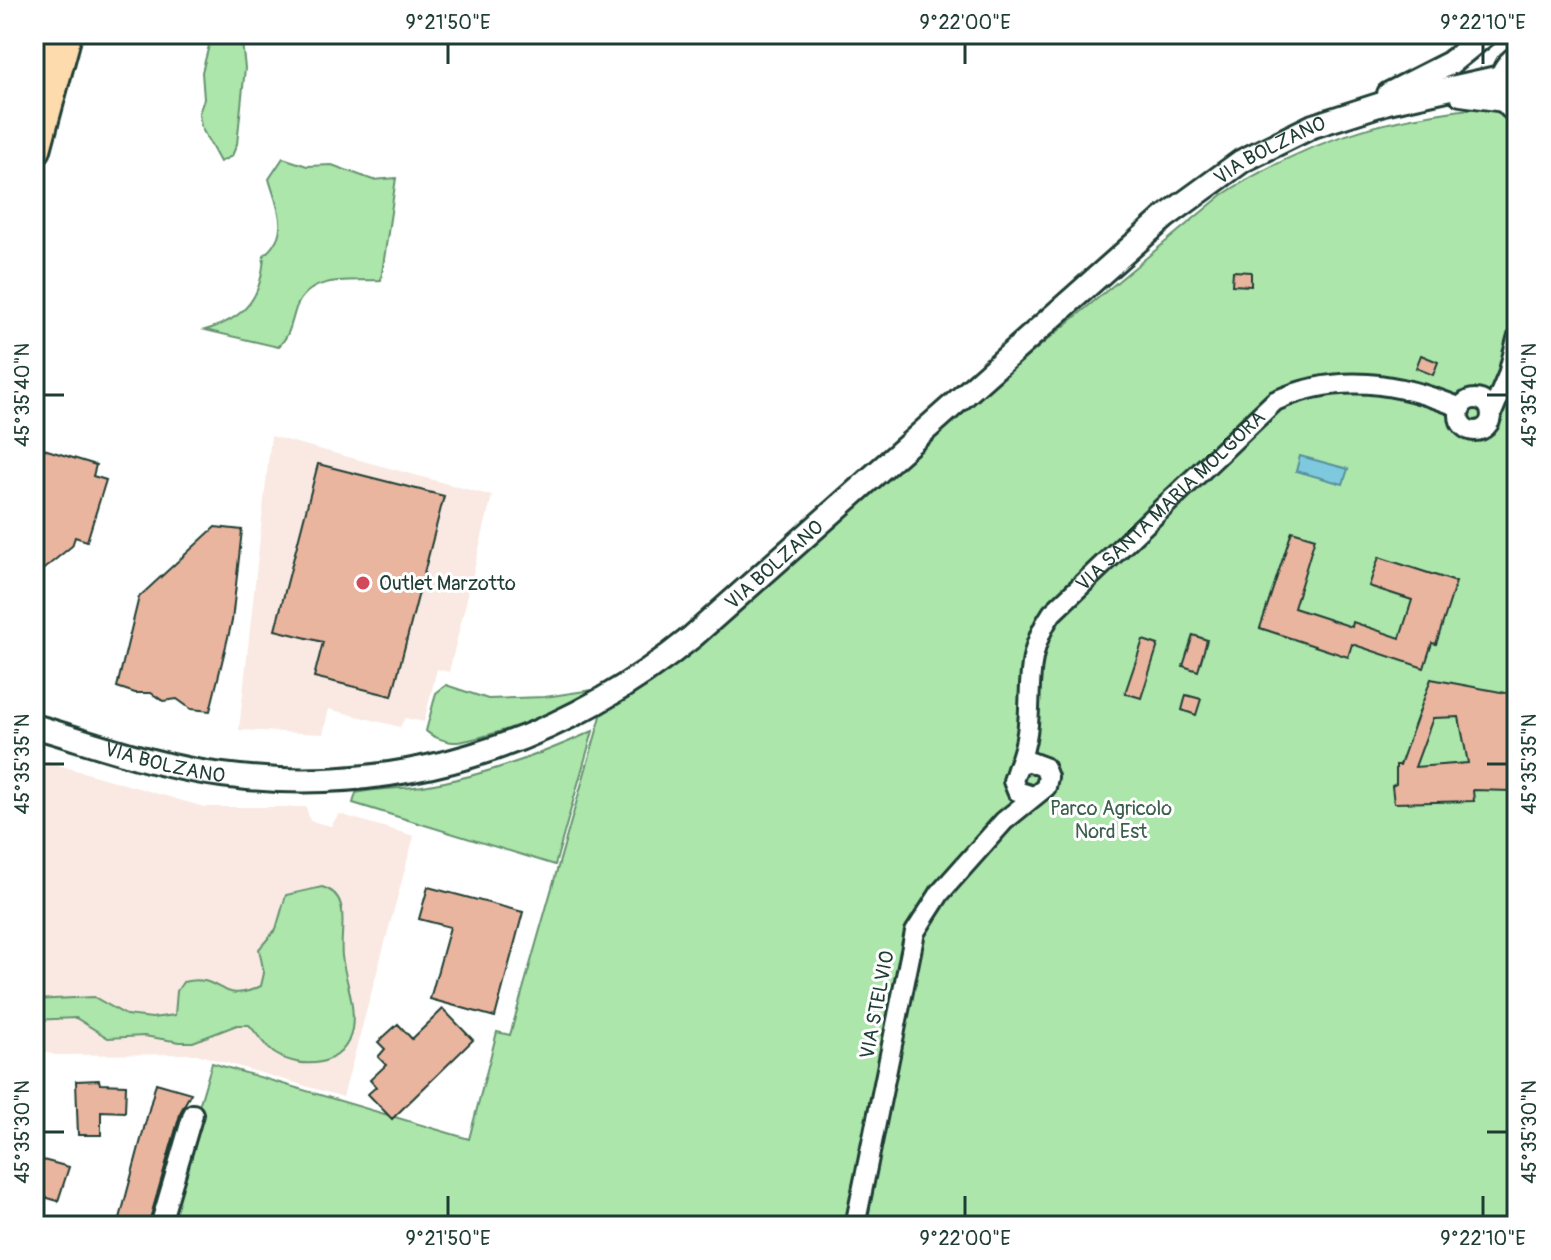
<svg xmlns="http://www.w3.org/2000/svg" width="1551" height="1260" font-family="Pangolin,sans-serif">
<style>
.built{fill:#f9e9e2}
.green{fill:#ace6ab;stroke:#669270;stroke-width:2}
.water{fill:#7fc9df;stroke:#59919b;stroke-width:2}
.building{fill:#eab59e;stroke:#1f3d34;stroke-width:2;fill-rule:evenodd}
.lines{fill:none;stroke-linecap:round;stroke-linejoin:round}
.minor-casing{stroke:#1f3d34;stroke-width:24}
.tertiary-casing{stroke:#1f3d34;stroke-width:28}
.motorway-casing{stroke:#1f3d34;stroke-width:38}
.minor{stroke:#fff;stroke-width:18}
.tertiary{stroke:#fff;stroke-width:22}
.motorway{stroke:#fedbac;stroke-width:32}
.ticks{fill:none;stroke:#1f3d34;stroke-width:3}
.poi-dot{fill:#d1495b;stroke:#fff;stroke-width:3}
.labels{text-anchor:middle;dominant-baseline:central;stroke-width:6;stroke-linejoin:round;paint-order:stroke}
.street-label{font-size:20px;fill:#1f3d34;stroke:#fff}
.poi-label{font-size:20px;fill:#1f3d34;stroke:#fff;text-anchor:start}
.park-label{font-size:20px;fill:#3b5f4c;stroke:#fff}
.neatline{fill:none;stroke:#1f3d34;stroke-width:3}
.ticks-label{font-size:20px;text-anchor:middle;fill:#1f3d34}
</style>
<rect width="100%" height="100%" fill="#fff"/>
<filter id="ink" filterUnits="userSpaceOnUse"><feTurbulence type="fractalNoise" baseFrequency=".0125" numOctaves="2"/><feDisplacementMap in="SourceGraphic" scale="16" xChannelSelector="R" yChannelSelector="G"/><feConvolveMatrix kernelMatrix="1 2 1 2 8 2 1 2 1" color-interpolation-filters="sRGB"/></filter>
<g filter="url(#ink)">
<path class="built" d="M271 436 492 496 449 672 437 669 424 722 405 718 400 727 329 709 323 734 239 730Z
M34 758 204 807H306L310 821 331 826 339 814 414 836 343 1097 196 1054 55 1055 34 1049Z"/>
<path class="green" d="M212 34H241L245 68 237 144 232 156 220 162 201 127 199 113 204 99 202 72Z
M1517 104V1226H163L212 1063 469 1139 497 1032 510 1035 603 709 1222 195C1321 132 1401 114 1517 104Z
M283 158 307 166 332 165 373 180 396 178 381 280C352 282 310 273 296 308 291 323 290 336 278 347L205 330C247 318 262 296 264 255 292 232 277 207 269 179Z
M446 685 488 699 545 697 598 689C587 704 475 743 454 742 445 742 431 736 426 731L436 693Z
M593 731 555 865 353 803 356 793C377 788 401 789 423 786 481 777 540 755 593 731Z
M322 887C353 895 339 931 342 956 345 980 356 1004 352 1029 346 1067 302 1071 274 1053 264 1046 257 1033 249 1025H237L193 1042H180L144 1036 108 1038 76 1018 34 1020V1000L94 997 126 1015 152 1018 175 1015 177 991 183 982C222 972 219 1007 261 986L264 973 259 949 276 929 286 895Z"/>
<path class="water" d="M1300 456 1348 469 1343 484 1296 471Z"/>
<path class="building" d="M1233 271 1251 272V286L1232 285Z
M1421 355 1438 362 1433 375 1416 368Z
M34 446 96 465 93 476 106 480 87 541 75 537 72 546 34 577Z
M318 464 444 496 392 696 314 677 323 642 275 630Z
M215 527 242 530 232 621 210 711 191 709 177 699 163 701 151 693H135L117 687 139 597Z
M1292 531 1315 538 1294 608 1352 627 1353 622 1400 638 1412 600 1369 586 1379 557 1456 582 1436 644 1432 643 1424 668 1352 644 1348 657 1260 628Z
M1193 635 1207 640 1198 671 1183 666Z
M1143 640 1158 645 1141 698 1125 693Z
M1431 679 1517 695V774H1510L1511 791 1473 790 1474 801 1394 803 1392 786 1396 784V765H1400ZM1459 717 1468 763 1415 767 1433 718Z
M1186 695 1201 699 1196 715 1182 710Z
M428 887 523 912 495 1017 430 999 450 927 419 919Z
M443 1009 473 1040 392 1119 368 1094 376 1087 370 1080 386 1065 378 1057 385 1049 378 1042 398 1024 412 1039Z
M99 1080 100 1084 126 1085 125 1112 101 1111V1135H78L76 1081Z
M156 1083 191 1093 181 1111 148 1226H118Z
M43 1160 69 1167 58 1201 34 1194Z"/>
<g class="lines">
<defs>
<g id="minor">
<circle cx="1475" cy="415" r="16"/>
<path d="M1492 413 1508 375 1517 339"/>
<path id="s1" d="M1018 766C1041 711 1015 667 1052 613L1275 401C1338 372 1398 382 1461 408"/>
<path d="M160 1226 193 1114"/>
<path d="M855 1226 915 932 940 893 1004 821 1046 787 1048 777 1044 767 1028 761 1018 766 1013 781 1017 791 1033 796"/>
</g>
<g id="tertiary">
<path d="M1517 57C1495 72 1495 98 1517 112"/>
<path d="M1389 94 1450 63 1486 34"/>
<path d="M1461 94 1504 100"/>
<path id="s2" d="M34 726C96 744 158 767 222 775 396 798 558 746 692 637L1165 217 1242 161 1313 126 1388 102 1501 77"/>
</g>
<path id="motorway" d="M34 41 37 34
M34 149 65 34"/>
</defs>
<use href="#minor" class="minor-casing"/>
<use href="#tertiary" class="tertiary-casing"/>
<use href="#motorway" class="motorway-casing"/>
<use href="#minor" class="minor"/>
<use href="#tertiary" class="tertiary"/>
<use href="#motorway" class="motorway"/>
</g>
</g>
<path class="ticks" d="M448 44V64M965 44V64M1483 44V64M44 395H64M1487 395H1507M44 764H64M1487 764H1507M44 1132H64M1487 1132H1507M448 1196V1216M965 1196V1216M1483 1196V1216"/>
<circle class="poi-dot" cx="363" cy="583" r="8"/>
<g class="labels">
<g class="street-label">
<text stroke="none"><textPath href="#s2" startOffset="1456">VIA BOLZANO</textPath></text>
<text stroke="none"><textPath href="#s1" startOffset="322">VIA SANTA MARIA MOLGORA</textPath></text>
<text stroke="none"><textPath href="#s2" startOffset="808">VIA BOLZANO</textPath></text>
<text stroke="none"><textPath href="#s2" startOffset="136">VIA BOLZANO</textPath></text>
<text transform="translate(877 1005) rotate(-79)">VIA STELVIO</text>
</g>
<g class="poi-label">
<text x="379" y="583">Outlet Marzotto</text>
</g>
<g class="park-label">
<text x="1111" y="808">Parco Agricolo<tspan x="1111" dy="23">Nord Est</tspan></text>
</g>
</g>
<rect width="1551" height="1260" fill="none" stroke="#fff" stroke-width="88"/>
<rect x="44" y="44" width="1463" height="1172" class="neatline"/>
<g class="ticks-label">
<text x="448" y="29">9°21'50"E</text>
<text x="965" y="29">9°22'00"E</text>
<text x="1483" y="29">9°22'10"E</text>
<text transform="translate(22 395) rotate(-90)" y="7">45°35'40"N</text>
<text transform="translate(1529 395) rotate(-90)" y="7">45°35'40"N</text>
<text transform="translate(22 764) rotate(-90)" y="7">45°35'35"N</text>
<text transform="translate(1529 764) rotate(-90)" y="7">45°35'35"N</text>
<text transform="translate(22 1132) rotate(-90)" y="7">45°35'30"N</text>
<text transform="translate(1529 1132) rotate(-90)" y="7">45°35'30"N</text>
<text x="448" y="1245">9°21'50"E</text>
<text x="965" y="1245">9°22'00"E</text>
<text x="1483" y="1245">9°22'10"E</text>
</g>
</svg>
